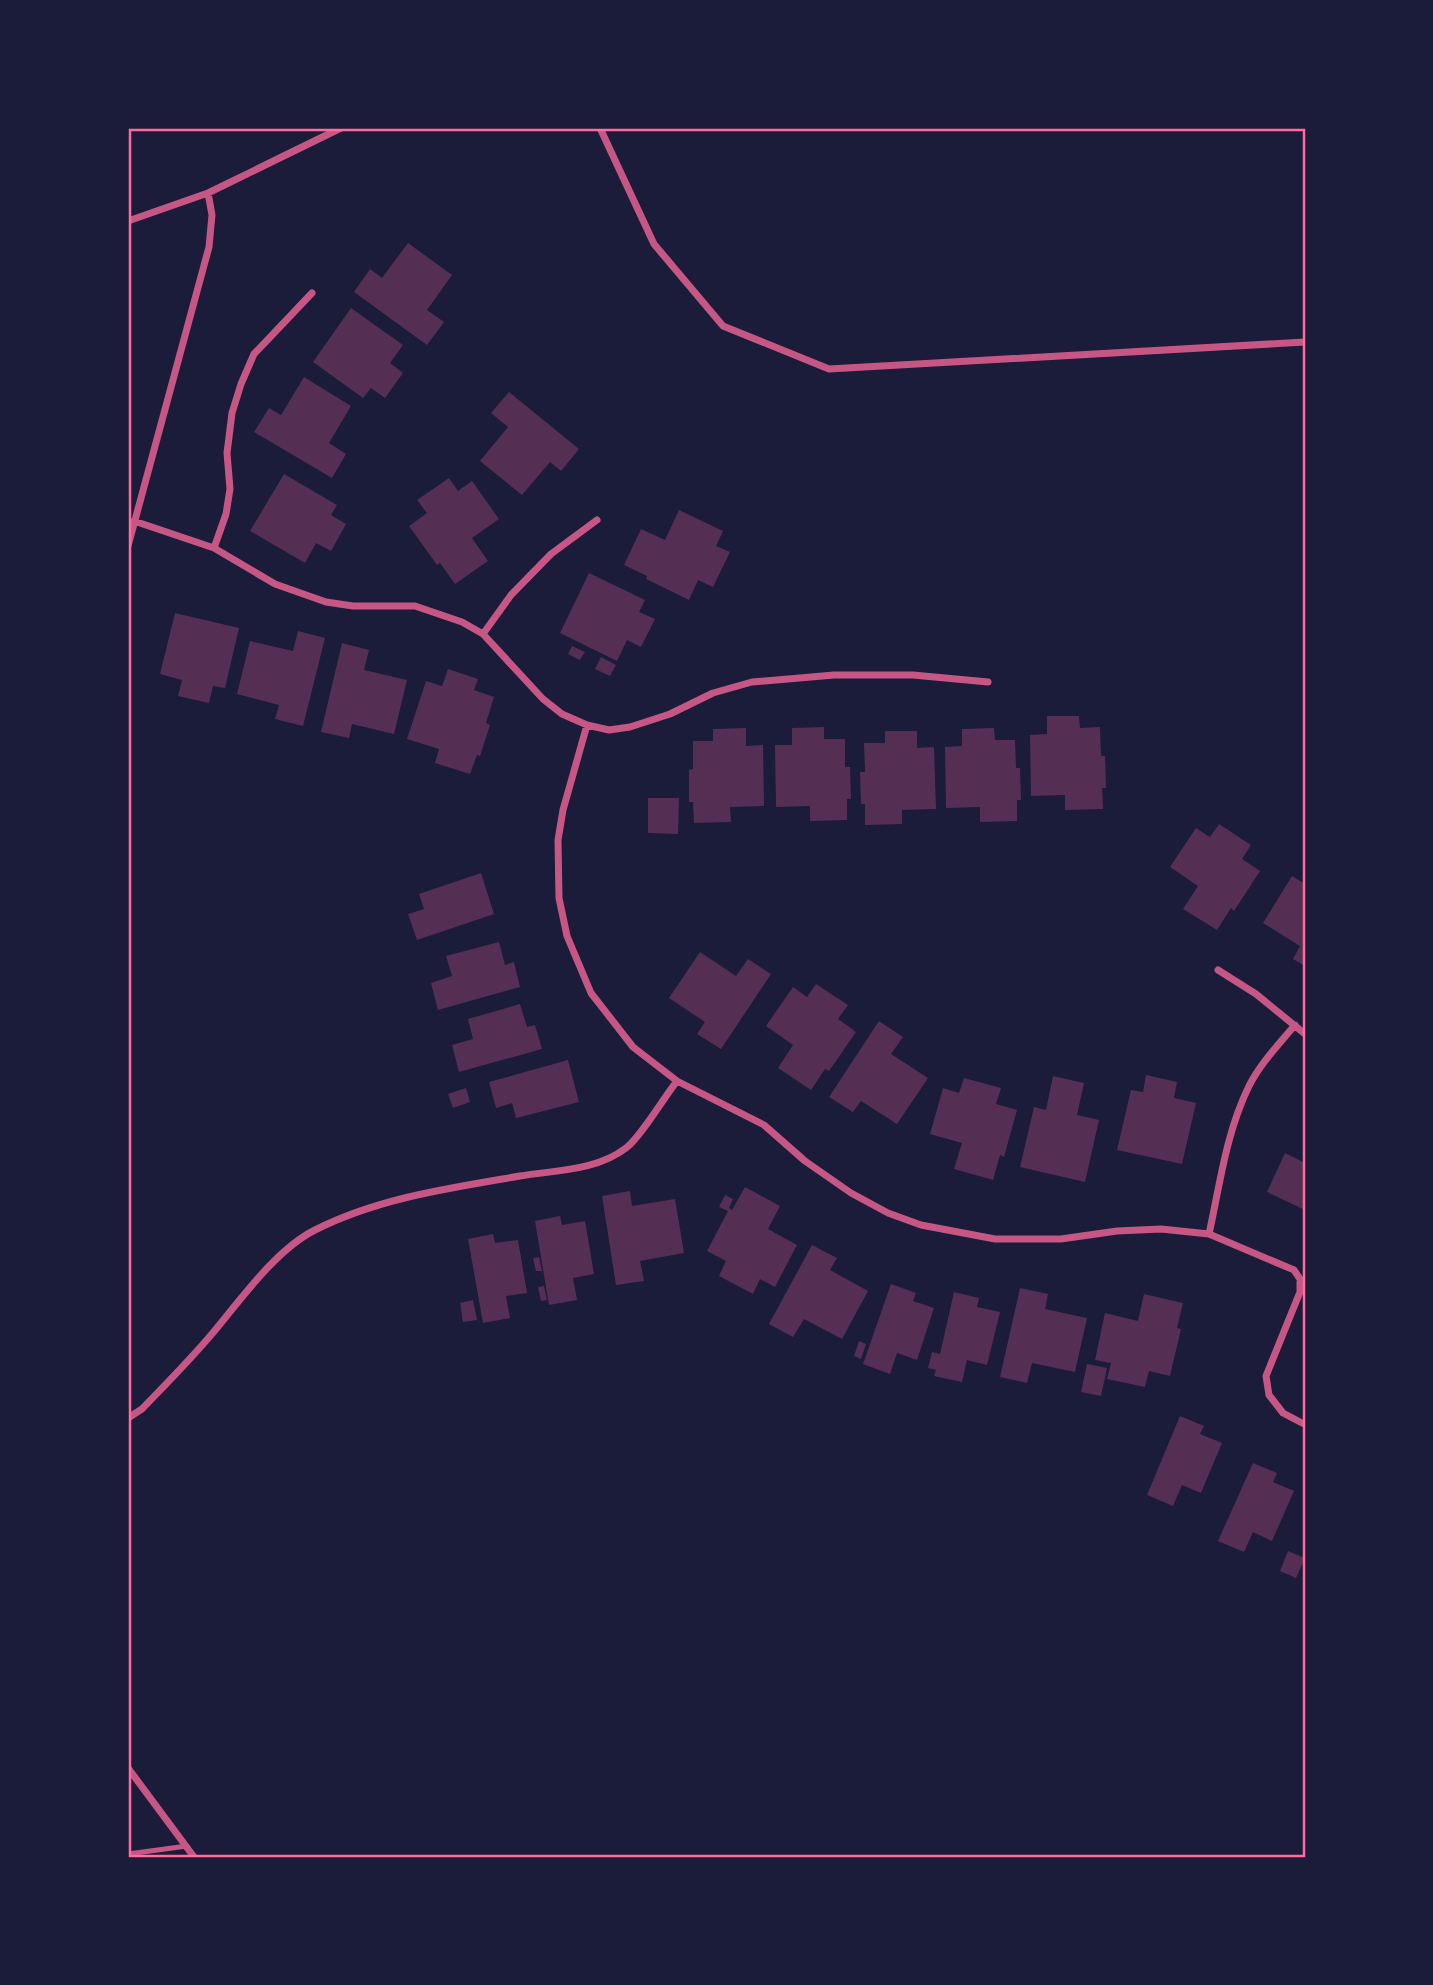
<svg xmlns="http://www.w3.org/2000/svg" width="1433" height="1985" font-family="Ubuntu,sans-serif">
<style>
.building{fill:#542f53}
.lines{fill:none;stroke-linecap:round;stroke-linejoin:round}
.service{stroke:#c65784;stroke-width:5}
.minor{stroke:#c65784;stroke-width:7}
.neatline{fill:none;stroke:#ff6b9d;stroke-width:2.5}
</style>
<rect width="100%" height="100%" fill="#1b1b3a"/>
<path class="building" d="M408 243 452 275 427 310 444 322 427 345 354 292 370 269 382 278Z
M351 308 403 345 390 363 403 373 385 398 371 388 363 398 313 362Z
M304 377 351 406 329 443 346 454 332 478 254 432 269 408 281 415Z
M509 392 579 449 561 471 550 462 522 495 480 461 508 427 491 413Z
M284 474 337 505 331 515 346 524 331 551 316 543 305 563 250 531Z
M449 478 458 491 472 481 499 519 472 538 488 561 455 584 440 563 437 565 409 526 427 513 417 500Z
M679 510 723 531 716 546 730 552 713 587 698 580 689 600 646 579 647 576 624 565 641 529 665 540Z
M589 573 645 600 639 612 655 619 641 647 627 640 617 661 560 633Z
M175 613 239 628 225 688 213 686 209 703 178 696 182 680 160 674Z
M298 631 325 638 303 726 275 719 279 705 237 694 250 641 293 651Z
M342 643 369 650 364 670 407 680 394 734 352 724 349 738 321 732Z
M572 646 585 652 580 660 568 654Z
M601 657 616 665 610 676 595 669Z
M448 669 478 679 474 690 494 697 486 723 490 725 480 756 477 755 470 774 435 763 439 749 407 739 426 681 442 686Z
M1047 716H1079L1080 728 1100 727 1101 756H1105L1106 788H1102L1103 809 1065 810V795L1031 796 1030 735 1047 734Z
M824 727V739H845V767H850L851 799H847V820L810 821V806L776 807 775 745H792V728Z
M746 728V746L763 745 764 806 730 807 731 822 694 823 693 802H689V770L693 769V741H713V729Z
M994 728 995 740H1015L1016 768H1020L1021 800H1017V821L980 822V807L946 808 945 747 962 746V729Z
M885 731H917V748L934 747 936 809 902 810V824L865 825V804H861L860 772H865L864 743H885Z
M648 798H679L678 834 648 833Z
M1219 824 1251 845 1242 859 1260 871 1234 911 1231 908 1217 930 1183 909 1198 886 1170 867 1196 828 1210 837Z
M481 873 494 914 417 940 408 914 424 909 419 894Z
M1292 876 1305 884V966L1293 959 1300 946 1263 923Z
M499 942 505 965 514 962 520 987 438 1010 431 983 452 976 446 956Z
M700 952 736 976 748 959 771 974 721 1049 697 1034 705 1022 669 998Z
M816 984 848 1005 838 1019 856 1032 829 1071 825 1069 811 1090 778 1068 793 1045 766 1026 793 987 807 997Z
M520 1004 527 1027 535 1025 542 1049 459 1072 452 1045 473 1039 468 1019Z
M879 1021 903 1037 891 1054 928 1078 897 1124 861 1101 853 1112 829 1097Z
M568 1060 579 1102 516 1118 512 1103 496 1108 489 1082Z
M1146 1075 1177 1082 1174 1098 1196 1103 1182 1164 1117 1150 1131 1090 1143 1092Z
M1053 1076 1084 1083 1077 1115 1099 1120 1085 1182 1020 1167 1034 1107 1046 1110Z
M964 1078 1001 1088 996 1104 1017 1110 1004 1157 1000 1155 993 1180 954 1169 962 1143 930 1134 943 1088 959 1093Z
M466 1088 470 1102 453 1108 448 1094Z
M1285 1153 1305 1163V1210L1267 1192Z
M745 1187 780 1206 768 1229 797 1245 775 1287 760 1279 753 1294 719 1276 726 1261 707 1251 728 1211 719 1207 725 1195 733 1199 729 1208 732 1210Z
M630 1191 632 1206 675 1199 684 1253 640 1261 644 1281 616 1285 602 1196Z
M560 1216 562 1225 585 1221 594 1274 573 1278 577 1300 549 1305 535 1221Z
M493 1234 495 1243 518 1240 527 1293 506 1296 510 1318 483 1323 468 1239Z
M812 1245 837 1258 830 1270 868 1291 842 1339 804 1319 793 1337 769 1324Z
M539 1257 542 1271H536L533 1258Z
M891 1284 916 1293 913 1301 934 1308 917 1360 897 1353 890 1374 863 1364Z
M544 1286 547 1300 541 1301 538 1287Z
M1020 1288 1048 1294 1045 1309 1087 1318 1075 1372 1032 1363 1027 1383 1000 1377Z
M954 1292 979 1298 977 1307 1000 1312 987 1365 967 1360 962 1382 934 1376 936 1370 928 1368 932 1352 940 1354Z
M1144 1294 1183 1303 1177 1328 1181 1329 1170 1376 1149 1371 1145 1387 1107 1379 1111 1363 1095 1360 1105 1313 1138 1321Z
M473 1300 477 1320 463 1322 460 1303Z
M859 1341 866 1344 861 1359 854 1356Z
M1087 1364 1107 1368 1101 1396 1081 1392Z
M1180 1416 1204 1426 1200 1434 1222 1443 1201 1493 1182 1485 1173 1506 1147 1495Z
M1253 1463 1277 1473 1273 1482 1294 1491 1272 1541 1253 1532 1244 1552 1218 1541Z
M1288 1551 1305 1558 1296 1578 1280 1571Z"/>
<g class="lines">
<path class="service" d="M128 1854 187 1846"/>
<path class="minor" d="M600 128 654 244 723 326 829 369 1305 342
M128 221 208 193 341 128
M134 521 214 548 275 584 326 602 353 606H415L462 622 483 634 543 699 562 714 587 725 609 730 630 727 670 714 713 693 752 682 834 675H913L988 682
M128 546 209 247 212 215 208 193
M214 548 226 514 230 489 227 453 232 413 241 384 254 354 312 293
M483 634 511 595 551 554 597 520
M587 725 563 810 558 840 559 898 567 936 591 993 633 1047 677 1081 764 1125 805 1161 851 1193 888 1213 921 1225 995 1239H1061L1117 1231 1161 1229 1209 1234 1294 1270 1300 1279V1292L1266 1376 1269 1395 1283 1413 1302 1423
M1218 970 1256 994 1305 1034
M1209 1234C1220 1184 1226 1133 1249 1086 1260 1064 1279 1044 1295 1025
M128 1418 142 1409C165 1385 189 1361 211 1335 239 1302 275 1250 315 1230 378 1198 450 1188 520 1176 556 1170 596 1171 626 1148 640 1138 665 1096 677 1081
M128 1768 194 1857"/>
</g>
<rect width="1433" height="1985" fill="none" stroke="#1b1b3a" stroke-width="259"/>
<rect x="130" y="130" width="1174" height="1726" class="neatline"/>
</svg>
